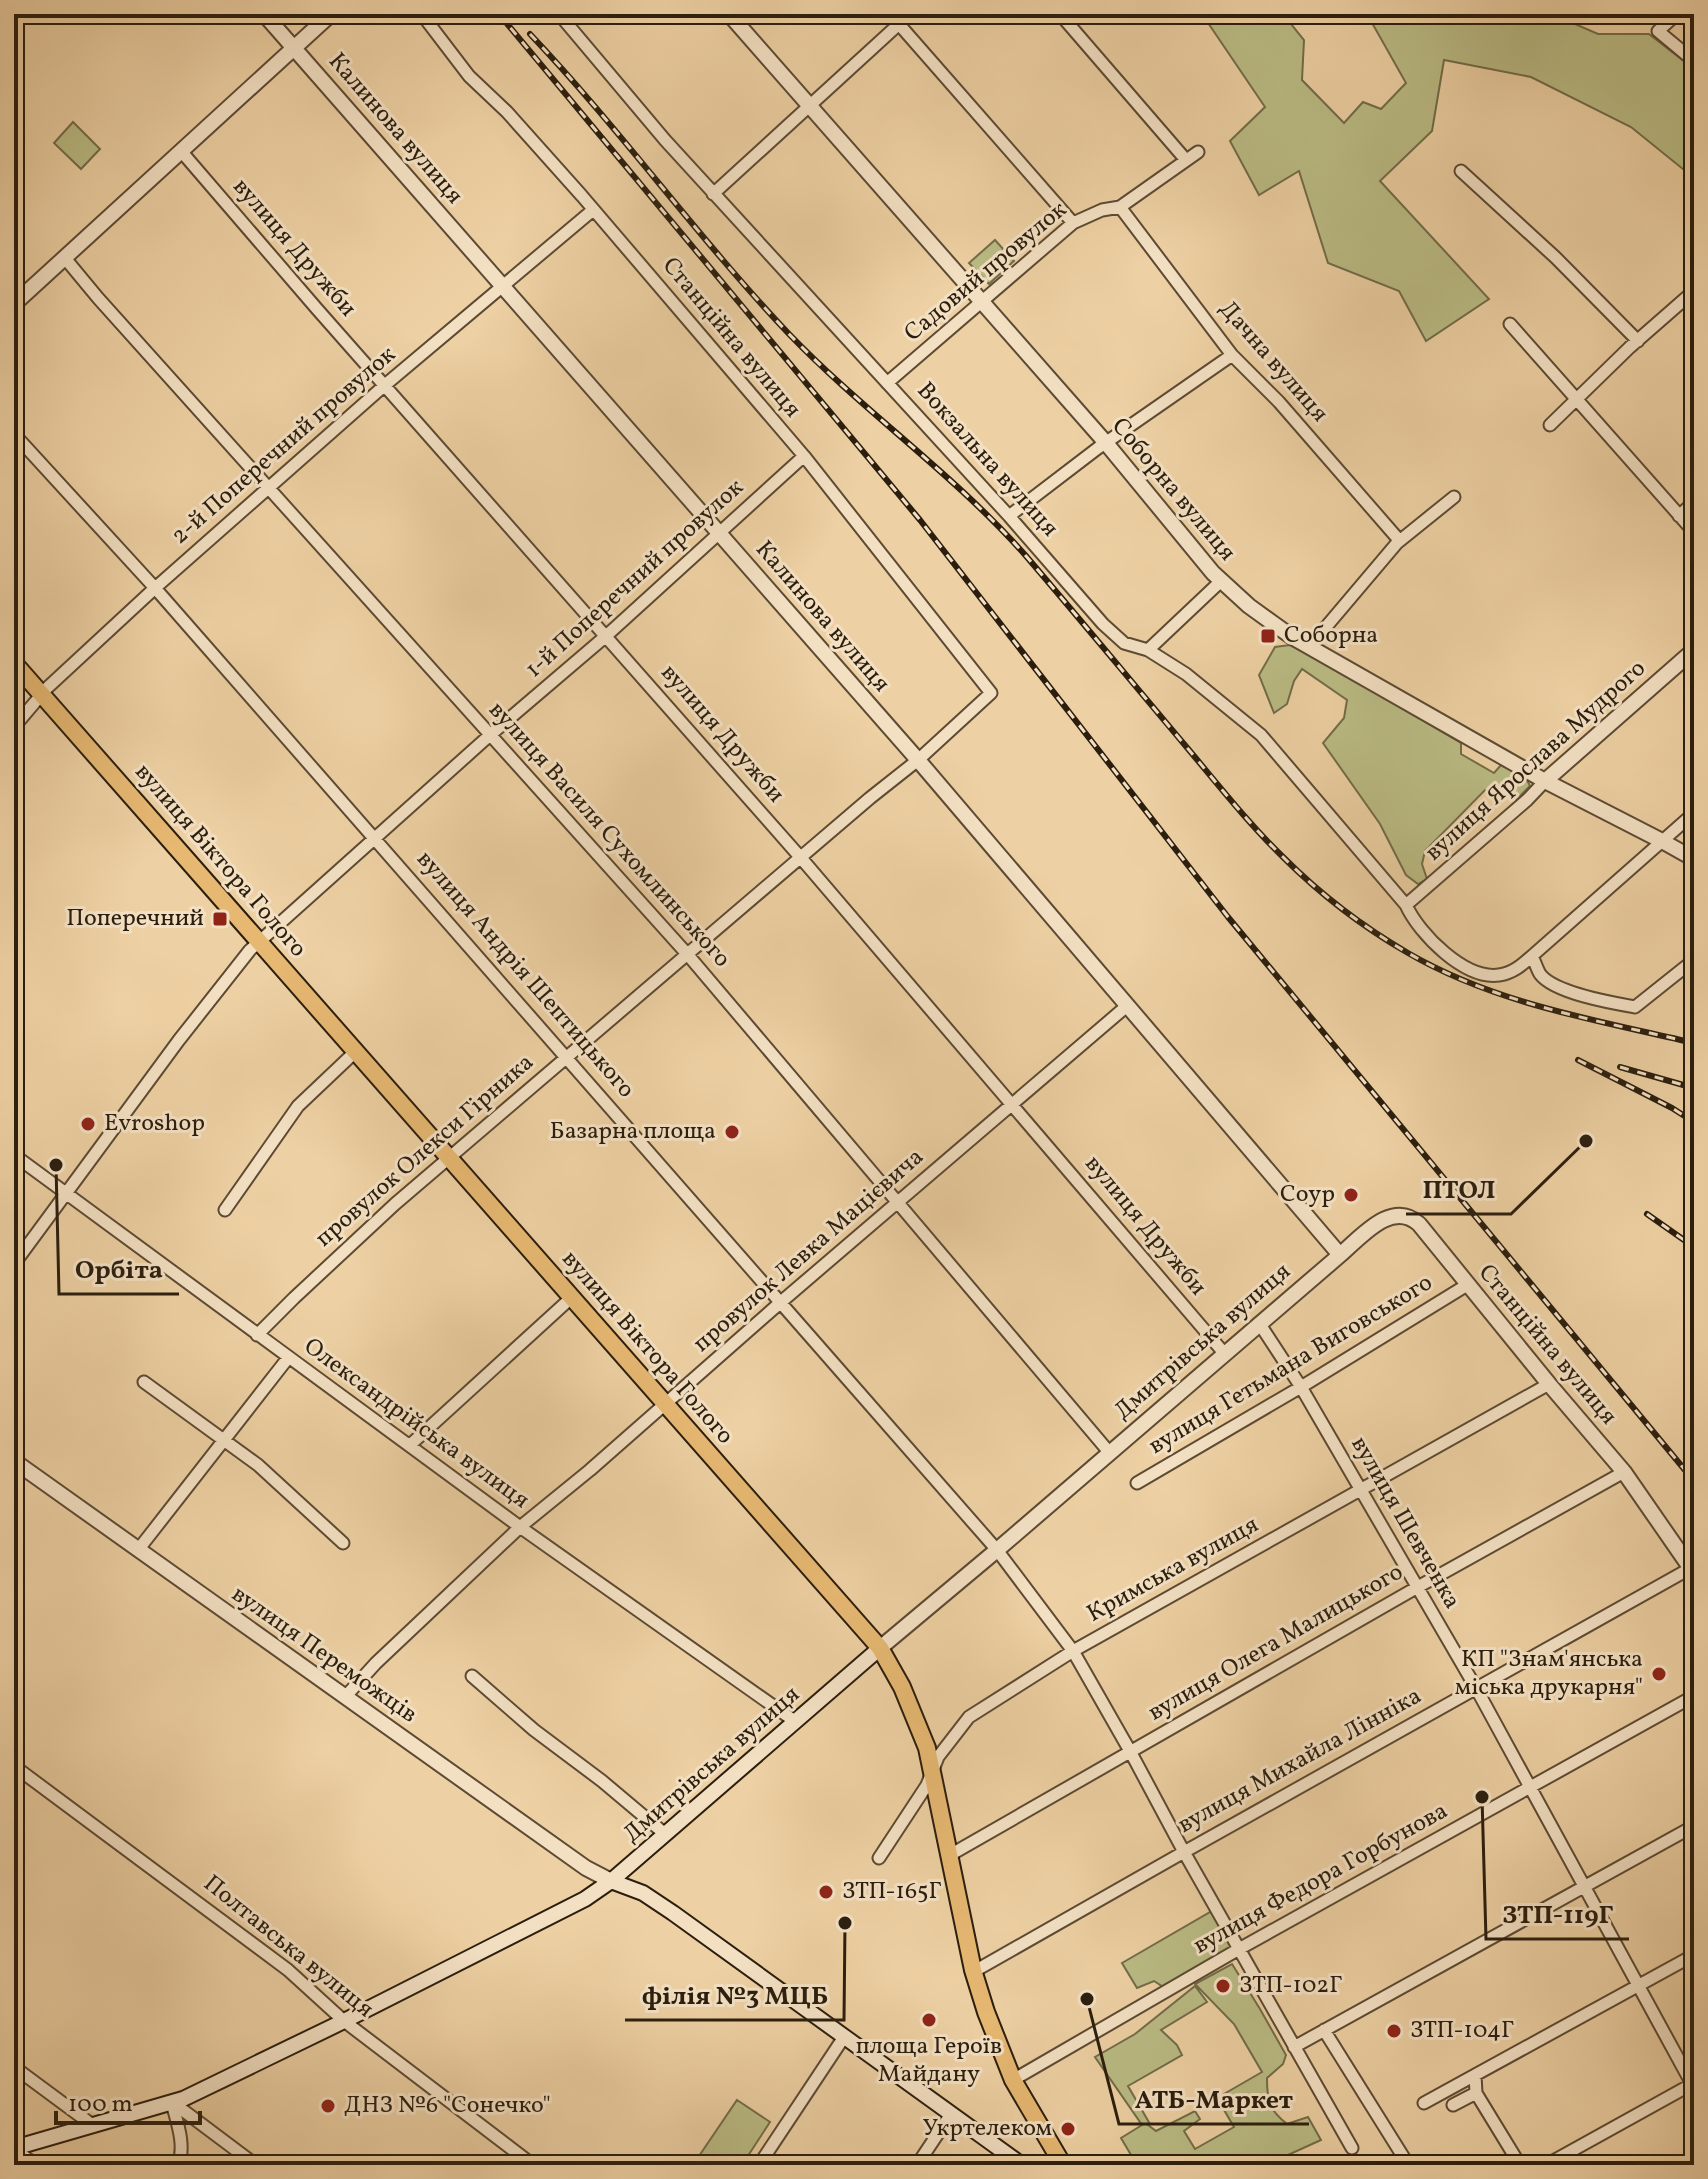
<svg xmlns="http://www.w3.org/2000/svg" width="1708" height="2179" font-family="Vollkorn,serif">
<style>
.green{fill:#babb84;stroke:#726c49;stroke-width:2}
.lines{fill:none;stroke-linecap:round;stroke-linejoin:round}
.minor-casing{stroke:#5c4a33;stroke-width:15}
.tertiary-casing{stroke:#5c4a33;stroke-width:18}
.secondary-casing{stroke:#2b1e0e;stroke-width:18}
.primary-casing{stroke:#2b1e0e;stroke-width:20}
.minor{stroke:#f3e0c3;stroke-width:11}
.tertiary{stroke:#f3e0c3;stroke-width:14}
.secondary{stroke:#f3e0c3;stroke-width:14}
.primary{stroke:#e6b872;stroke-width:16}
.rail-casing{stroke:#2b1e0e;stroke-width:6}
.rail{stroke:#f3e0c3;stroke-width:3;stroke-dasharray:9;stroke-linecap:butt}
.poi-dot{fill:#8f2418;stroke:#f3e0c3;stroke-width:3}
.labels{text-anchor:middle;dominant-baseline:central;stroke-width:6;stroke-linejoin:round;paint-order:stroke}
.street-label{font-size:24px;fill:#2b1e0e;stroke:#f3e0c3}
.poi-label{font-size:24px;fill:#2b1e0e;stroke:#f3e0c3;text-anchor:start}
.leader{fill:none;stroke:#2b1e0e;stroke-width:3}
.callout-dot{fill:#2b1e0e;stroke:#f3e0c3;stroke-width:3}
.callout-label{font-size:26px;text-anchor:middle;font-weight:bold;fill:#2b1e0e;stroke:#f3e0c3;stroke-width:6;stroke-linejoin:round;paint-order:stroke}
</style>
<rect width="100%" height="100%" fill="#edd0a3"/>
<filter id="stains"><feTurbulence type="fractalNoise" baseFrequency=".0025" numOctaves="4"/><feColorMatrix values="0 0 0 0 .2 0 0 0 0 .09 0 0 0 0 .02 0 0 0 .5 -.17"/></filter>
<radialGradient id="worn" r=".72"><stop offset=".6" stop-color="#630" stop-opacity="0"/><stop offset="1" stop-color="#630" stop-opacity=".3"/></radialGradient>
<path class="green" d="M1202 14H1283L1304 40 1302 80 1344 123 1363 102 1381 109 1406 83 1367 14H1552L1598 34H1649L1694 69V178L1631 127 1531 77 1444 60 1432 131 1380 181 1489 299 1426 341 1399 291 1328 263 1299 171 1259 195 1230 141 1265 107Z
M73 122 100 149 81 169 54 143Z
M995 240 1014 261 989 284 969 263Z
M1290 645 1313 656 1461 743V754L1494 773 1501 765 1526 778 1530 786 1517 799 1485 790 1425 851 1422 864 1427 879 1418 884 1406 875 1380 824 1323 743 1344 718 1347 700 1302 669 1294 681 1287 704 1274 713 1259 675 1275 647Z
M1212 1911 1233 1949 1165 1988 1154 1981 1137 1988 1122 1963Z
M1232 1964 1260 2009 1286 2055 1283 2064 1267 2078C1267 2101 1269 2110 1287 2124L1308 2117 1321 2140 1266 2165H1137L1121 2138 1142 2125 1095 2057 1135 2034 1195 1986 1207 2002 1161 2030 1177 2045 1182 2055 1128 2086 1150 2124 1148 2125 1156 2131 1195 2111 1200 2119 1184 2131 1195 2149 1234 2127 1217 2098 1262 2072 1234 2024 1195 1984Z
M737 2100 770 2122 742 2165H693Z"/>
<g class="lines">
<defs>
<path id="minor" d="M559 14 665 140 1009 516 1103 624 1124 643 1148 650 1186 674 1261 735 1406 905C1419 934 1465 980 1499 975 1513 973 1522 965 1532 956 1535 962 1537 969 1540 974 1554 993 1612 1003 1635 1007L1694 960
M890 14 1073 223
M1060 14 1186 160
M1677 14 1658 31 1694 61
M181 151 317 309 801 858 1224 1353
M1461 171 1555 257 1638 341
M713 194 899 24
M1120 207 1232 355 1279 402 1399 540
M64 257 98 298 688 955 1109 1452
M1510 324 1694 532
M887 383 1073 223 1102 210 1120 207 1198 152
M1550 425 1630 347 1694 291
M14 434 155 588 997 1550 1073 1651 1130 1751 1184 1852 1352 2148
M1009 516 1098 448 1232 355
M1679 516 1694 502
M1309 647 1397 543 1454 497
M1148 650 1221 581
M14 727 47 688 155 588 385 385 593 210
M1406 905 1527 800 1545 781
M1532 956 1694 813
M14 1155 520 1527 796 1722
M225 1210 298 1106 355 1052
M14 1264 179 1040 250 950 490 735 606 636 804 456
M1259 1323 1301 1387 1476 1688 1692 2084
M257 1335 294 1298 395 1204 870 798 918 760 991 693 804 456 582 196 507 112 469 76 427 21
M144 1382 258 1465 343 1543
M410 1445 571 1298
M1137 1483 1301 1387 1467 1285
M138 1550 288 1358
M472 1676 534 1730 602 1781 665 1834
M345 1697 376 1663 520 1527 590 1470 781 1302 1128 1005
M14 1766 288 1970 344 2021 533 2165
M950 1855 1416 1588 1624 1472
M879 1858 927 1785 938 1757 969 1717 1073 1651 1549 1384
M973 1970 980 1968 1184 1852 1691 1568
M1324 2030 1404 2158
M1294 2047 1694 1826
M14 2067 91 2124
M1475 2075 1476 2093 1520 2165
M1013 2080 1239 1949 1694 1696
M172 2102 256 2165
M172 2103C177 2122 186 2146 178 2165
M1424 2103 1694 1955
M1453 2105 1476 2093
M14 2149 36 2165
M759 2165 844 2037
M917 2165 951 2114
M1546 2165 1694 2083"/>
<path id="tertiary" d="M264 14 918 760 1340 1255
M729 14 1106 443 1213 573 1249 606 1292 637 1545 781 1662 841 1694 859
M14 304 331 14
M1545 781 1694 650
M14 1461 586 1868 611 1881
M880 1648 997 1550 1340 1255C1361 1237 1392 1199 1419 1224L1549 1384 1624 1472 1694 1573"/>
<path id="secondary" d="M611 1881 643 1893 673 1913 1022 2165
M14 2148 183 2099 344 2021 585 1899 611 1881 880 1648"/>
<path id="primary" d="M14 663 880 1648 902 1687 927 1748 973 1970 986 2012 1013 2080 1063 2165"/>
</defs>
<use href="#minor" class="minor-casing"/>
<use href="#tertiary" class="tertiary-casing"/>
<use href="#secondary" class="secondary-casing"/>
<use href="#primary" class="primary-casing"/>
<use href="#minor" class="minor"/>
<use href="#tertiary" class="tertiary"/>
<use href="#secondary" class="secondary"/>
<use href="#primary" class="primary"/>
<defs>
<path id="rail" d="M499 14 920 520 1228 917 1694 1481
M530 34C621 130 698 238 789 334 864 412 954 474 1026 556 1079 618 1131 681 1184 744 1216 782 1247 822 1283 857 1320 894 1363 927 1408 953 1496 1004 1596 1020 1694 1043
M1578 1060 1672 1108 1694 1122
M1620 1067 1694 1088
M1647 1214 1694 1247"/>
</defs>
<use href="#rail" class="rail-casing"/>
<use href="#rail" class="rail"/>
</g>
<g class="poi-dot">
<rect x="1260" y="628" width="16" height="16" rx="4"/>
<rect x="212" y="911" width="16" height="16" rx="4"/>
<circle cx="88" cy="1124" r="8"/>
<circle cx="732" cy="1132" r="8"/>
<circle cx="1351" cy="1195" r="8"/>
<circle cx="1659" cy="1674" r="8"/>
<circle cx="826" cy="1892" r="8"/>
<circle cx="1223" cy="1986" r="8"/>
<circle cx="929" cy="2020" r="8"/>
<circle cx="1394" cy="2031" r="8"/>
<circle cx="328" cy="2106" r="8"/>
<circle cx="1068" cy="2129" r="8"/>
</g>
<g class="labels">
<g class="street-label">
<text transform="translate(395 129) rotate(49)">Калинова вулиця</text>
<text transform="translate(294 248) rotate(49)">вулиця Дружби</text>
<text transform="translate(986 272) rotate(-40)">Садовий провулок</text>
<text transform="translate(731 338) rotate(50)">Станційна вулиця</text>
<text transform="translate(1273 362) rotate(49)">Дачна вулиця</text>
<text transform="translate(284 446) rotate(-41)">2-й Поперечний провулок</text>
<text transform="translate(987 460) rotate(48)">Вокзальна вулиця</text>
<text transform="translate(1173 490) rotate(50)">Соборна вулиця</text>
<text transform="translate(635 579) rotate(-42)">1-й Поперечний провулок</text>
<text transform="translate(822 617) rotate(49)">Калинова вулиця</text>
<text transform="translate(722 734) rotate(49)">вулиця Дружби</text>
<text transform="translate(1536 761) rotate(-42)">вулиця Ярослава Мудрого</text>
<text transform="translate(609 835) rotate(48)">вулиця Василя Сухомлинського</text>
<text transform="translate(220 861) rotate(49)">вулиця Віктора Голого</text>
<text transform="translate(525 975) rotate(49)">вулиця Андрія Шептицького</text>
<text transform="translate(425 1151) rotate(-41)">провулок Олекси Гірника</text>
<text transform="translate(1145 1226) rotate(50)">вулиця Дружби</text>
<text transform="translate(809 1251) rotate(-41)">провулок Левка Мацієвича</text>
<text transform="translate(1203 1342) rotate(-41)">Дмитрівська вулиця</text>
<text transform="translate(1547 1345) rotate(50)">Станційна вулиця</text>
<text transform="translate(647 1348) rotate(49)">вулиця Віктора Голого</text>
<text transform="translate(1291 1365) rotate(-31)">вулиця Гетьмана Виговського</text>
<text transform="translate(416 1424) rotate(36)">Олександрійська вулиця</text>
<text transform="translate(1405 1523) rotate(60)">вулиця Шевченка</text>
<text transform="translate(1173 1570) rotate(-29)">Кримська вулиця</text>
<text transform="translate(1276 1643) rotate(-30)">вулиця Олега Малицького</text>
<text transform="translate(324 1655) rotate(35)">вулиця Переможців</text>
<text transform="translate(1300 1761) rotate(-29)">вулиця Михайла Лінніка</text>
<text transform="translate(712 1765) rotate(-41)">Дмитрівська вулиця</text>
<text transform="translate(1321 1879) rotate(-29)">вулиця Федора Горбунова</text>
<text transform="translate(288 1947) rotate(39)">Полтавська вулиця</text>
</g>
<g class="poi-label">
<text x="1284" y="636">Соборна</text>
<text x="204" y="919" text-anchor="end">Поперечний</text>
<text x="104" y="1124">Evroshop</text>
<text x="716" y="1132" text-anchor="end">Базарна площа</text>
<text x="1335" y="1195" text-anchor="end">Соур</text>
<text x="1643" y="1660" text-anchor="end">КП "Знам'янська<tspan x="1643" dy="28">міська друкарня"</tspan></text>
<text x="842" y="1892">ЗТП-165Г</text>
<text x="1239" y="1986">ЗТП-102Г</text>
<text x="1410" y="2031">ЗТП-104Г</text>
<text x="929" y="2047" text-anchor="middle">площа Героїв<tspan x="929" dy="28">Майдану</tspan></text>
<text x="344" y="2106">ДНЗ №6 "Сонечко"</text>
<text x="1052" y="2129" text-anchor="end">Укртелеком</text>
</g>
</g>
<path class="leader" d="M1586 1141L1511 1214H1406M56 1165L59 1294H179M1482 1797L1486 1939H1629M845 1923L844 2020H625M1087 1999L1119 2124H1309"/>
<g class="callout-dot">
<circle cx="1586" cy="1141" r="8"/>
<circle cx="56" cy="1165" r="8"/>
<circle cx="1482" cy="1797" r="8"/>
<circle cx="845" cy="1923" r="8"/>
<circle cx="1087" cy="1999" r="8"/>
</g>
<g class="callout-label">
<text x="1459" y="1198">ПТОЛ</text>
<text x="119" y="1278">Орбіта</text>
<text x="1558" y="1923">ЗТП-119Г</text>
<text x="735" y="2004">філія №3 МЦБ</text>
<text x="1214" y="2108">АТБ-Маркет</text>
</g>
<rect width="1708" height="2179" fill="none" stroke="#edd0a3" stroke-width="48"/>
<rect x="16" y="16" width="1676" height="2147" fill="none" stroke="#2b1e0e" stroke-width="4"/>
<rect x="24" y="24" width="1660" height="2131" fill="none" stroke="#2b1e0e" stroke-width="2"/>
<path d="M56 2111v12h144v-12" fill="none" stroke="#2b1e0e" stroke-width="4"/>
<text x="68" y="2111" font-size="24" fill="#2b1e0e" stroke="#f3e0c3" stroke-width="6" paint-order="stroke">100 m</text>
<rect width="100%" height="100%" filter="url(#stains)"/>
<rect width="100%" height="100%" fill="url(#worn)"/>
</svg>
